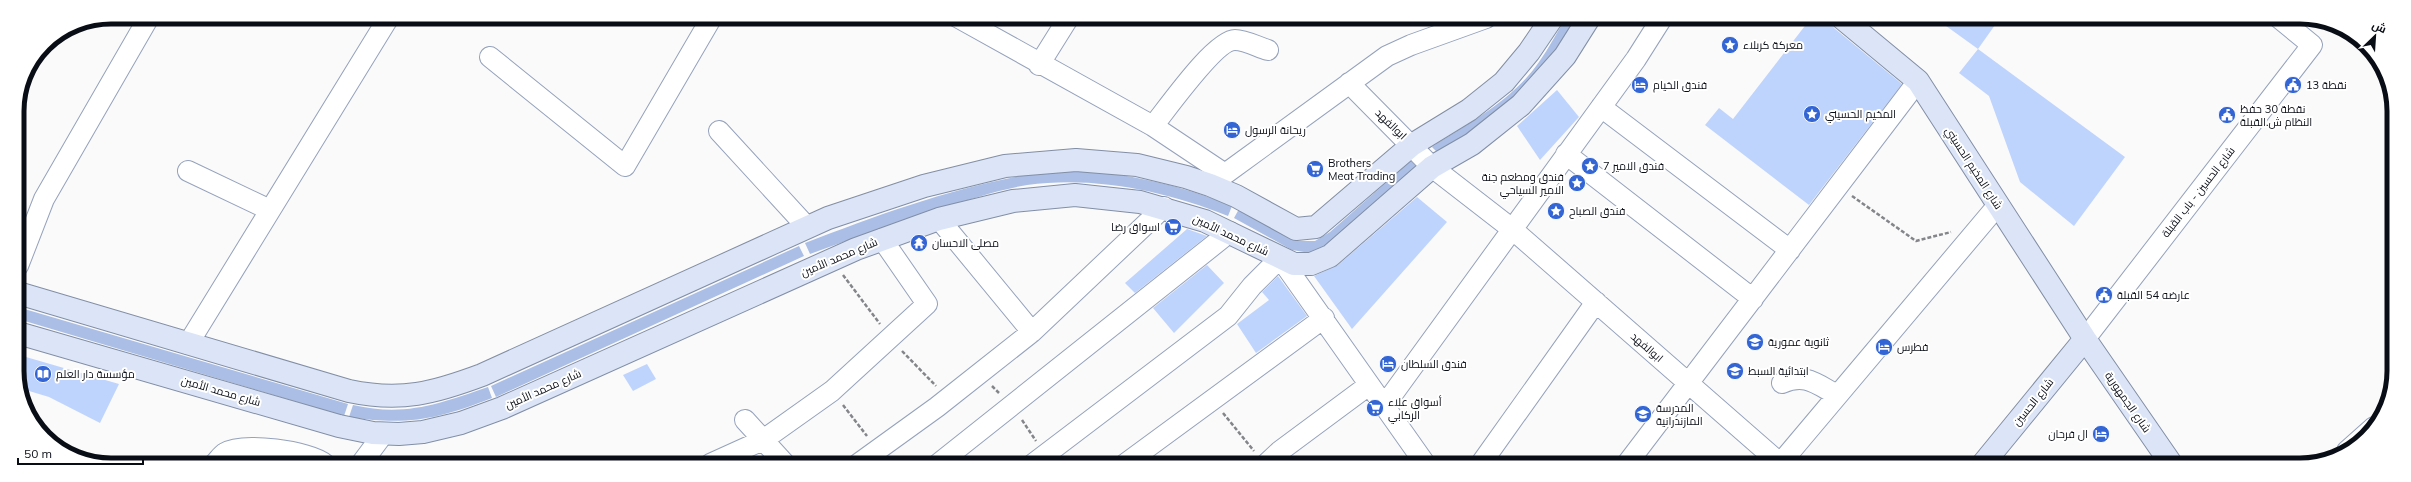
<svg xmlns="http://www.w3.org/2000/svg" width="2411" height="482" font-family="Mulish,Cairo,sans-serif">
<style>
.forest{fill:#aabee6}
.building{fill:#bfd4fd}
.lines{fill:none;stroke-linecap:round;stroke-linejoin:round}
.minor-casing{stroke:#95a2bc;stroke-width:22}
.major-casing{stroke:#828ea5;stroke-width:24}
.path{stroke:#838589;stroke-width:2.5;stroke-dasharray:4 2;stroke-linecap:butt}
.minor{stroke:#fff;stroke-width:20}
.major{stroke:#dbe5f7;stroke-width:22}
.labels{text-anchor:middle;dominant-baseline:central;stroke-width:4;stroke-linejoin:round;paint-order:stroke}
.poi-label{font-size:11px;fill:#090d16;stroke:#fff;text-anchor:start}
.street-label{font-size:11px;fill:#090d16;stroke:#fff}
.rim{fill:none;stroke:#090d16;stroke-width:5}
</style>
<rect width="100%" height="100%" fill="#fafafa"/>
<path class="forest" d="M1566 18H1576L1564 40 1515 100 1439 154 1432 147C1469 123 1513 100 1539 62 1549 48 1557 32 1566 18Z
M1414 158 1420 165 1321 249 1310 253 1292 250 1234 218 1239 209 1299 241H1315L1330 232Z
M1070 169C1126 173 1181 185 1232 206L1228 216C1165 191 1095 176 1027 185 997 190 968 200 939 209 896 224 853 238 810 254L805 243C891 210 978 178 1070 169Z
M799 246 804 256 496 397 491 386Z
M21 308 348 404 344 416 18 319Z
M488 387 492 398C438 419 408 426 349 417L353 405C405 417 439 404 488 387Z"/>
<path class="building" d="M1811 18H1830L1834 28 1902 84 1809 205 1705 125 1719 108 1733 119Z
M1935 18H2000L1978 49Z
M1978 49 2125 157 2074 226 2020 182 1989 96 1959 73Z
M1557 90 1579 117 1540 160 1517 126Z
M1417 197 1447 222 1352 329 1314 276 1338 265Z
M1187 229 1207 236 1135 293 1125 283Z
M1207 265 1224 283 1174 333 1153 308Z
M1278 276 1307 316 1256 353 1237 324 1269 300 1262 292Z
M26 357 119 384 100 423 49 397 19 388V371Z
M647 364 656 379 633 391 623 375Z"/>
<g class="lines">
<defs>
<path id="minor" d="M957 17 1153 126 1225 174 1210 185
M490 57 625 166 712 17
M1039 65 1069 17
M1349 83 1432 167 1512 229 1782 465
M1601 107 1790 250
M1153 126C1167 109 1215 40 1235 40 1245 40 1258 47 1268 50
M719 131 807 227
M1566 154 1753 299
M188 171 270 210
M1225 174 1387 56 1411 45 1486 18
M939 219 1032 332
M18 266 44 199 149 17
M2085 339 2312 45 2279 18
M188 344 389 17
M1782 383C1806 373 1816 384 1837 395
M1384 406 1636 59 1662 18
M745 420 785 464
M2347 451 2374 427
M214 464C218 461 221 455 225 453 242 442 310 451 325 464
M361 464 384 433
M710 464 763 440 832 391 927 304 882 239
M858 464 937 407 1032 332 1164 207
M938 464 1230 232
M1033 464 1228 316 1252 286 1280 258 1426 465
M1125 464 1324 318
M1265 465 1280 451 1369 385
M1480 465 1596 302
M1626 465 1918 81
M1779 465 1998 205"/>
<path id="major" d="M1842 18 1918 81 2085 339 2172 465
M18 293 349 391C401 402 434 393 482 375L828 218 924 186 1005 166 1076 160 1137 165 1186 177 1210 185 1236 196 1296 229 1316 227 1412 145 1469 110 1504 82 1529 52 1552 18
M18 333 339 426 373 433 399 434 423 432 461 423 502 408 856 249 939 219 1013 201 1075 195 1140 202 1205 221 1294 264H1311L1330 256 1432 167 1472 144 1521 105 1565 56 1589 18
M1982 465 2085 339"/>
</defs>
<use href="#minor" class="minor-casing"/>
<use href="#major" class="major-casing"/>
<path class="path" d="M1852 196 1916 241 1951 232
M843 275 880 324
M902 351 936 386
M992 386 999 393
M843 405 867 436
M1223 413 1254 451
M1022 420 1036 441"/>
<use href="#minor" class="minor"/>
<use href="#major" class="major"/>
</g>
<defs>
<symbol id="sight-disc" viewBox="-11 -11 22 22"><circle r="9.5" fill="#3365d4" stroke="#fff"/><path d="M0-6L1.8-2.2L6-1.7L2.9 1.2L3.7 5.4L0 3.3L-3.7 5.4L-2.9 1.2L-6-1.7L-1.8-2.2Z" fill="#fff"/></symbol>
<symbol id="hotel-disc" viewBox="-11 -11 22 22"><circle r="9.5" fill="#3365d4" stroke="#fff"/><path d="M-6-4.5h1.5V1H6V5H4.5V3h-9V5H-6ZM-4 0a1.8 1.8 0 1 1 3.6 0ZM.5 0V-2.5h3Q6-2.5 6 0Z" fill="#fff"/></symbol>
<symbol id="civic-disc" viewBox="-11 -11 22 22"><circle r="9.5" fill="#3365d4" stroke="#fff"/><path d="M-.6-6.5H3V-4.5H.6V-3L4-1V1h2V6H-6V1h2V-1L-.6-3ZM-1.2 2.5V6h2.4V2.5Z" fill="#fff"/></symbol>
<symbol id="supermarket-disc" viewBox="-11 -11 22 22"><circle r="9.5" fill="#3365d4" stroke="#fff"/><path d="M-6-5.5h2.5l.6 2H6L4.5 2H-2.5L-4.4-4H-6ZM-1.5 3.2a1.3 1.3 0 1 0 .1 0ZM3 3.2a1.3 1.3 0 1 0 .1 0Z" fill="#fff"/></symbol>
<symbol id="temple-disc" viewBox="-11 -11 22 22"><circle r="9.5" fill="#3365d4" stroke="#fff"/><path d="M0-6L5-2H3V0L6.5 2.5H4V6H1.5V3h-3V6H-4V2.5H-6.5L-3 0V-2H-5Z" fill="#fff"/></symbol>
<symbol id="school-disc" viewBox="-11 -11 22 22"><circle r="9.5" fill="#3365d4" stroke="#fff"/><path d="M0-5L7-2L0 1L-7-2ZM-4 1L0 2.5L4 1V4Q0 6-4 4Z" fill="#fff"/></symbol>
<symbol id="library-disc" viewBox="-11 -11 22 22"><circle r="9.5" fill="#3365d4" stroke="#fff"/><path d="M-6-4Q-3-5.5-.7-3.5V5Q-3 3-6 4ZM6-4Q3-5.5 .7-3.5V5Q3 3 6 4Z" fill="#fff"/></symbol>
</defs>
<g fill-rule="evenodd">
<use href="#sight-disc" x="1720" y="35" width="20" height="20"/>
<use href="#hotel-disc" x="1630" y="75" width="20" height="20"/>
<use href="#civic-disc" x="2283" y="75" width="20" height="20"/>
<use href="#sight-disc" x="1802" y="104" width="20" height="20"/>
<use href="#civic-disc" x="2217" y="105" width="20" height="20"/>
<use href="#hotel-disc" x="1222" y="120" width="20" height="20"/>
<use href="#sight-disc" x="1580" y="156" width="20" height="20"/>
<use href="#supermarket-disc" x="1305" y="159" width="20" height="20"/>
<use href="#sight-disc" x="1567" y="173" width="20" height="20"/>
<use href="#sight-disc" x="1546" y="201" width="20" height="20"/>
<use href="#supermarket-disc" x="1163" y="217" width="20" height="20"/>
<use href="#temple-disc" x="909" y="233" width="20" height="20"/>
<use href="#civic-disc" x="2094" y="285" width="20" height="20"/>
<use href="#school-disc" x="1745" y="332" width="20" height="20"/>
<use href="#hotel-disc" x="1874" y="337" width="20" height="20"/>
<use href="#hotel-disc" x="1378" y="354" width="20" height="20"/>
<use href="#school-disc" x="1725" y="361" width="20" height="20"/>
<use href="#library-disc" x="33" y="364" width="20" height="20"/>
<use href="#supermarket-disc" x="1365" y="398" width="20" height="20"/>
<use href="#school-disc" x="1633" y="404" width="20" height="20"/>
<use href="#hotel-disc" x="2091" y="424" width="20" height="20"/>
</g>
<g class="labels">
<g class="poi-label">
<text x="1743" y="45">معركة كربلاء</text>
<text x="1653" y="85">فندق الخيام</text>
<text x="2306" y="85">نقطة 13</text>
<text x="2240" y="109">نقطة 30 حفظ<tspan x="2240" dy="13">النظام ش.القبلة</tspan></text>
<text x="1825" y="114">المخيم الحسيني</text>
<text x="1245" y="130">ريحانة الرسول</text>
<text x="1328" y="163">Brothers<tspan x="1328" dy="13">Meat Trading</tspan></text>
<text x="1603" y="166">فندق الامير 7</text>
<text x="1564" y="177" text-anchor="end">فندق ومطعم جنة<tspan x="1564" dy="13">الامير السياحي</tspan></text>
<text x="1569" y="211">فندق الصباح</text>
<text x="1160" y="227" text-anchor="end">اسواق رضا</text>
<text x="932" y="243">مصلى الاحسان</text>
<text x="2117" y="295">عارضه 54 القبلة</text>
<text x="1768" y="342">ثانوية عمورية</text>
<text x="1897" y="347">فطرس</text>
<text x="1401" y="364">فندق السلطان</text>
<text x="1748" y="371">ابتدائية السبط</text>
<text x="56" y="374">مؤسسة دار العلم</text>
<text x="1388" y="402">أسواق علاء<tspan x="1388" dy="13">الركابي</tspan></text>
<text x="1656" y="408">المدرسة<tspan x="1656" dy="13">المازندرانية</tspan></text>
<text x="2088" y="434" text-anchor="end">ال فرحان</text>
</g>
<g class="street-label">
<text transform="translate(1391 124) rotate(44)">ابوالفهد</text>
<text transform="translate(1974 168) rotate(57)">شارع المخيم الحسيني</text>
<text transform="translate(2198 192) rotate(-52)">شارع الحسين - باب القبلة</text>
<text transform="translate(1231 235) rotate(25)">شارع محمد الأمين</text>
<text transform="translate(839 257) rotate(-23)">شارع محمد الأمين</text>
<text transform="translate(1647 347) rotate(41)">ابوالفهد</text>
<text transform="translate(543 389) rotate(-24)">شارع محمد الأمين</text>
<text transform="translate(221 391) rotate(16)">شارع محمد الأمين</text>
<text transform="translate(2033 402) rotate(-51)">شارع الحسين</text>
<text transform="translate(2128 402) rotate(55)">شارع الجمهورية</text>
</g>
</g>
<path d="M0 0H2411V482H0ZM111 24H2300A87 87 0 0 1 2387 111V371A87 87 0 0 1 2300 458H111A87 87 0 0 1 24 371V111A87 87 0 0 1 111 24Z" fill="#fff" fill-rule="evenodd"/>
<path class="rim" d="M111 24H2300A87 87 0 0 1 2387 111V371A87 87 0 0 1 2300 458H111A87 87 0 0 1 24 371V111A87 87 0 0 1 111 24Z"/>
<g transform="translate(2375 36) rotate(25)" stroke="#ffffff" stroke-width="3" paint-order="stroke">
<path d="M0-3L7 15L0 10L-7 15Z" fill="#090d16"/>
<text y="-6" font-size="11" font-weight="bold" text-anchor="middle" fill="#090d16">ش</text>
</g>
<path d="M18 458v6h125v-6" fill="none" stroke="#090d16" stroke-width="2"/>
<text x="24" y="458" font-size="12" fill="#090d16" stroke="#ffffff" stroke-width="3" paint-order="stroke">50 m</text>
</svg>
